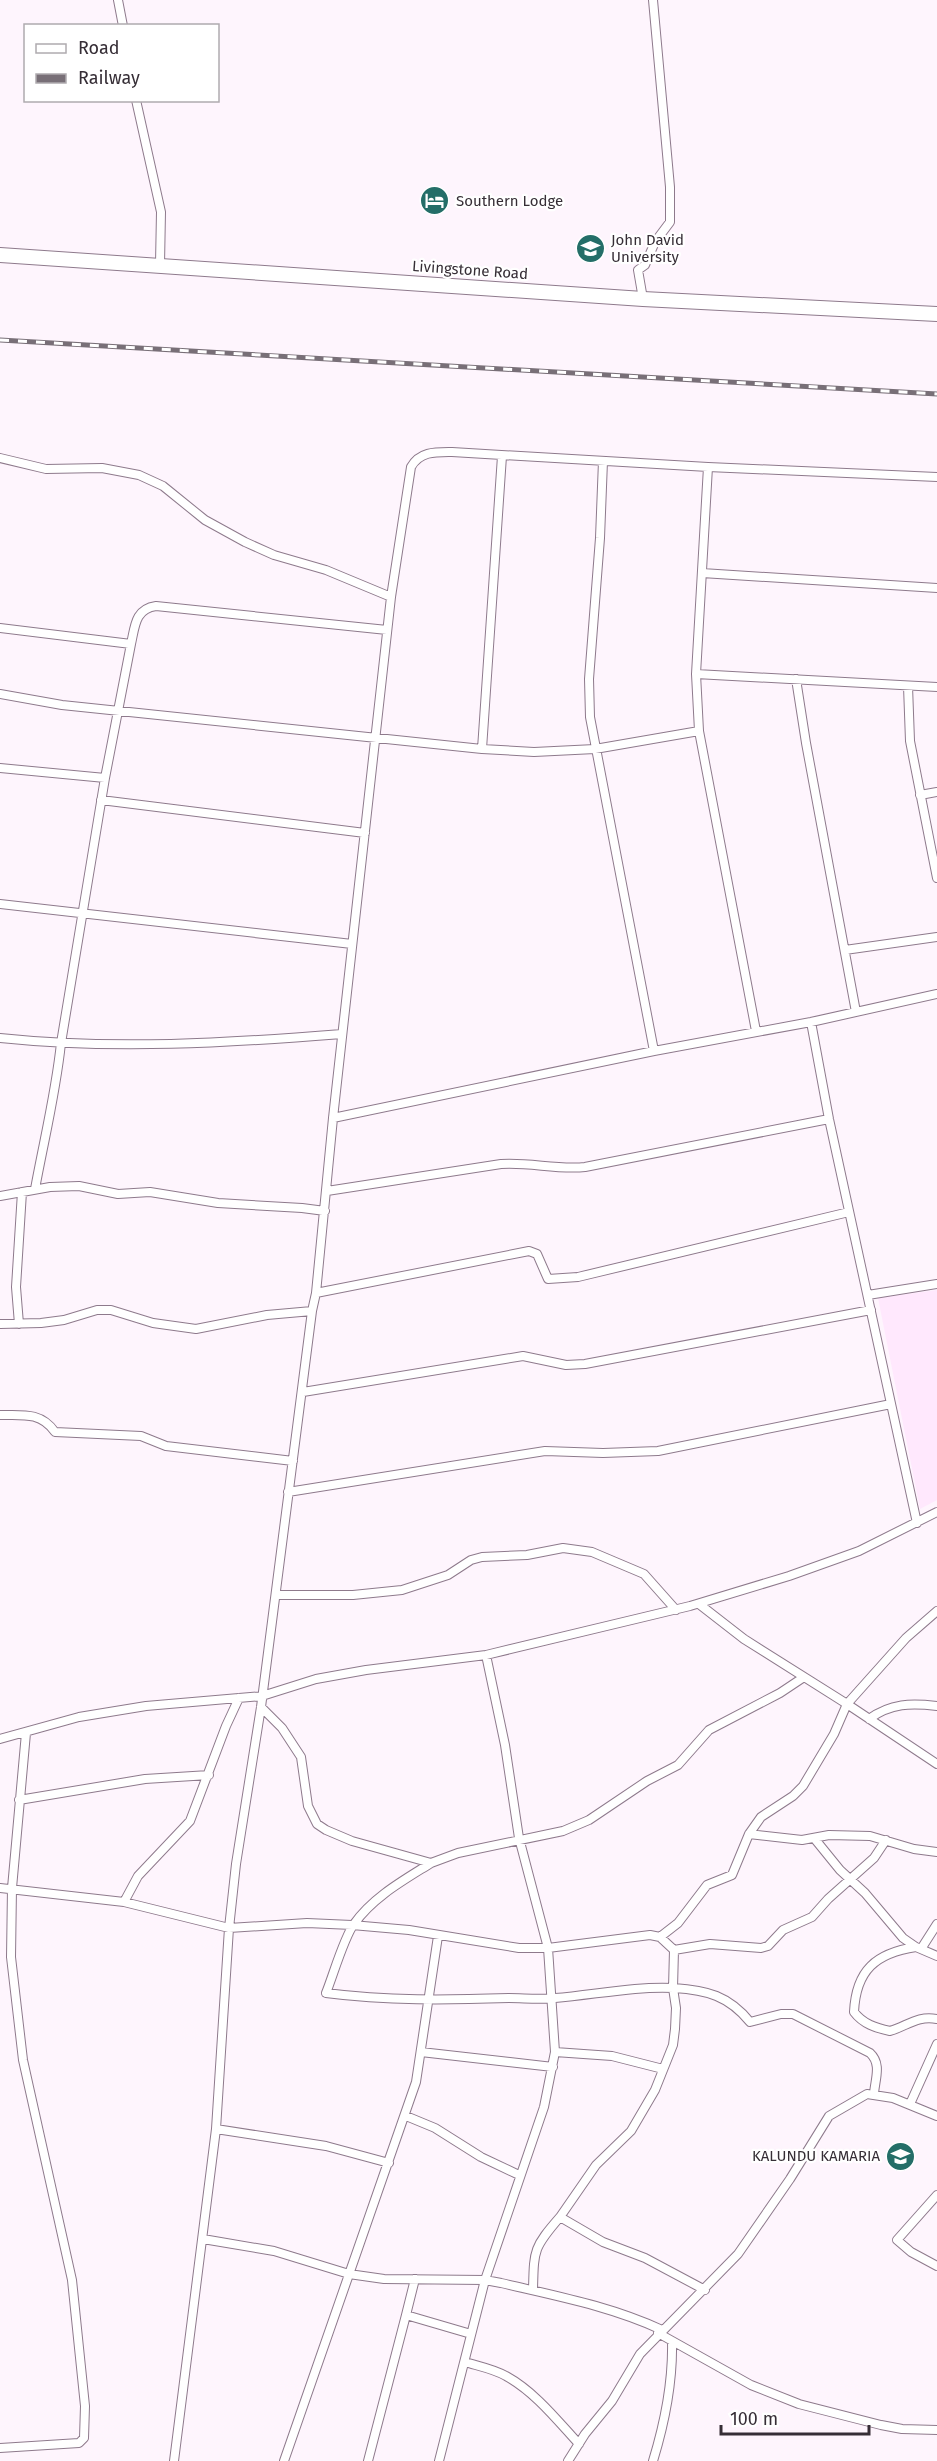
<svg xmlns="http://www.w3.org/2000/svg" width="937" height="2461" font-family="'Fira Sans',sans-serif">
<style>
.built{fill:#ffe8fd}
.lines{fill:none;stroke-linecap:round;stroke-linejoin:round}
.minor-casing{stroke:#8e7a8c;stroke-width:10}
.trunk-casing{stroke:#8e7a8c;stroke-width:16}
.minor{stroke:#fff;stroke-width:8}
.trunk{stroke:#fff;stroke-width:14}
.rail-casing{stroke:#786f77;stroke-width:5}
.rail{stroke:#fff;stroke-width:3;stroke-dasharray:9;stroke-linecap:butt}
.labels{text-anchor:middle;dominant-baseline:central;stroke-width:4.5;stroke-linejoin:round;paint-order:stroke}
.poi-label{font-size:15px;fill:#362e36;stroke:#fff;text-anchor:start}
.street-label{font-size:15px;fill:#362e36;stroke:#fff}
</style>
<rect width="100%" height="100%" fill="#fef5fd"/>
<path class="built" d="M937 1290V1500L920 1509 878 1298Z"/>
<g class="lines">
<defs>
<path id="minor" d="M118 0 123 26
M136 100 161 212 160 264
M643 299 638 270 645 265 655 242 670 222V187L653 0
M0 458 46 469 102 468 139 475 163 486 205 520 245 542 274 555 326 570 391 597
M603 461 600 538 589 679 590 717 654 1051 811 1022 937 994
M708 467 696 674 699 731 756 1031
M702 573 937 588
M0 628 131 644C135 626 135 609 156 606L387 630
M696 674 937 687
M796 679 806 743 856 1012
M908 686 910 741 937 878
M0 694 62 705 482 749 534 752 595 749 699 731
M482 749 502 456
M0 768 105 778
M920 795 937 792
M101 800 365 833
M0 904 352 944
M845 950 937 937
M811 1022 829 1119 917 1523
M0 1038C113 1050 229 1043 342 1034
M333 1118 654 1051
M35 1189C44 1140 56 1092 61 1043L105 778 131 644
M327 1191 501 1164C530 1162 557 1170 585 1167L829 1119
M0 1196 50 1187 79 1186 118 1194 150 1192 218 1203 302 1208 325 1211
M316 1293 529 1251 537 1254 548 1279 578 1277 849 1212
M868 1295 937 1284
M0 1324 41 1323 64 1320 97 1310H111L153 1323 196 1329 267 1315 312 1311
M19 1324 16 1287 22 1192
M303 1392 523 1356 566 1365 585 1364 871 1310
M0 1415C23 1415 41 1412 55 1432L141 1436 166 1446 293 1461
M288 1492 545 1451 603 1453 658 1451 891 1404
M276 1595H353L402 1590 448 1575 471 1560 482 1557 527 1555 563 1548 592 1552 644 1574 676 1610
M699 1604 744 1639 847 1704 937 1764
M261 1707 282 1728 301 1757 308 1806 317 1824 326 1830 352 1841 431 1863 458 1853 563 1831 589 1820 647 1781 678 1765 709 1730 780 1693 804 1677
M869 1719C891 1703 911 1703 937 1706
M0 1739 79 1717 146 1706 262 1696 316 1679 366 1670 486 1655 690 1606 789 1576 859 1551 937 1512
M19 1800 145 1779 209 1775
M749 1834 802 1840 829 1835 870 1836 914 1849 937 1852
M814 1838 840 1870 865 1893 903 1938 916 1947 937 1956
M431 1863C404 1880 373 1897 354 1924 344 1937 333 1976 326 1993 387 2001 447 2000 509 1998 524 1998 540 2000 555 1998 594 1995 634 1986 674 1988 707 1990 729 1996 750 2022L781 2014H793L870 2053C882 2064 875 2079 874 2094
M0 1888 124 1902 229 1928 307 1923 352 1925 409 1930 519 1948H548L650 1935 660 1937 674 1950 673 1988 676 2008 675 2029 673 2045 655 2090 631 2131 596 2165 560 2217 603 2242 645 2258 705 2290
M124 1902 138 1876 190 1821 226 1726 239 1698
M660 1937 678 1923 707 1885 732 1875 749 1834 761 1817 793 1796 803 1786 834 1734 847 1704 906 1638 937 1611
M916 1947C876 1953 856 1970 854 2012 863 2024 876 2028 890 2031 907 2026 918 2015 937 2019
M921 1949 937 1924
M674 1950 710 1944 761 1948 768 1946 783 1930 812 1917 828 1899 874 1858 886 1840
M421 2052 553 2067
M555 2052 612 2056 663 2069
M910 2104 937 2044
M406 2116 435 2128 481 2157 519 2175
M216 2129 326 2146 389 2163
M937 2195 897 2240 911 2252 937 2266
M203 2239 274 2251 349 2274 384 2279 485 2280 501 2283C556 2296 610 2306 662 2330
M533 2290C534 2250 533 2248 560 2217
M406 2315 415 2279
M658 2333 751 2385 799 2404 881 2425 902 2429 937 2430
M465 2362C478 2366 494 2369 506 2376 535 2392 557 2420 579 2444
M0 2448 79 2443 84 2438 85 2406 72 2280 23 2060 11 1957 12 1888 26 1733
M174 2461 216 2129 229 1928 236 1864 261 1707 312 1311 316 1293 333 1118 391 597 411 467C420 451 436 452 452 452L708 467 937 477
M284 2461 416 2082 438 1936
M368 2461 406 2315 471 2334
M439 2461 485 2280 544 2107 555 2052 548 1948 519 1838 505 1745 486 1655
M568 2461 585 2434 612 2401 640 2354 738 2254 790 2179 829 2116 867 2094 893 2098 937 2116
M653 2461C665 2422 673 2382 672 2341"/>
<path id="trunk" d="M0 255 643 299 937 314"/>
</defs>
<use href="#minor" class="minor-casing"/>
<use href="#trunk" class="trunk-casing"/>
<use href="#minor" class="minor"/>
<use href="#trunk" class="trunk"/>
<defs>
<path id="rail" d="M0 340 937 394"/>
</defs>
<use href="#rail" class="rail-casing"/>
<use href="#rail" class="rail"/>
</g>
<defs>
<symbol id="hotel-disc" viewBox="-11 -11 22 22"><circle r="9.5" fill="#246e68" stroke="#fff"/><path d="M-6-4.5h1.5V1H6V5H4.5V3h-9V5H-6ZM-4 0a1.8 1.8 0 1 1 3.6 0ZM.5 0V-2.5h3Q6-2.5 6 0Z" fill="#fff"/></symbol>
<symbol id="university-disc" viewBox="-11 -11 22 22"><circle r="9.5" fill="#246e68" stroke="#fff"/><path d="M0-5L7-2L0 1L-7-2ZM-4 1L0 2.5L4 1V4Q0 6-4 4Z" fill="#fff"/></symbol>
<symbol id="school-disc" viewBox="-11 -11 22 22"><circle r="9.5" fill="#246e68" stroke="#fff"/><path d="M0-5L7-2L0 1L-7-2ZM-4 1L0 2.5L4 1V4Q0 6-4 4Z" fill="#fff"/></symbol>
</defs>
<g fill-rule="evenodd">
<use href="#hotel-disc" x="418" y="184" width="33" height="33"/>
<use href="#university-disc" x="574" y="232" width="33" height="33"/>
<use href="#school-disc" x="884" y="2140" width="33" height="33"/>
</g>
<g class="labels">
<g class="poi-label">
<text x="456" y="201">Southern Lodge</text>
<text x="611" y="240">John David<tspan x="611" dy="17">University</tspan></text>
<text x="880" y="2156" text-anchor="end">KALUNDU KAMARIA</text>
</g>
<g class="street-label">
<text transform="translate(470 270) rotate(4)">Livingstone Road</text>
</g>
</g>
<rect x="24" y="24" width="195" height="78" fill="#ffffff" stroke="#afabaf" stroke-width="1.5"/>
<rect x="36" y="44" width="30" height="9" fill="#ffffff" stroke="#afabaf" stroke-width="1.5"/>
<text x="78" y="54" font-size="18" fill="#362e36">Road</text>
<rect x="36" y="74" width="30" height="9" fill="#786f77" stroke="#afabaf" stroke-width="1.5"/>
<text x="78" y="84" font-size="18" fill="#362e36">Railway</text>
<path d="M721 2425v9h148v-9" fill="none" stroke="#362e36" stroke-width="3"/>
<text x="730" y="2425" font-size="18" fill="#362e36" stroke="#ffffff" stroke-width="4.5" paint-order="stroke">100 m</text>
</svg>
